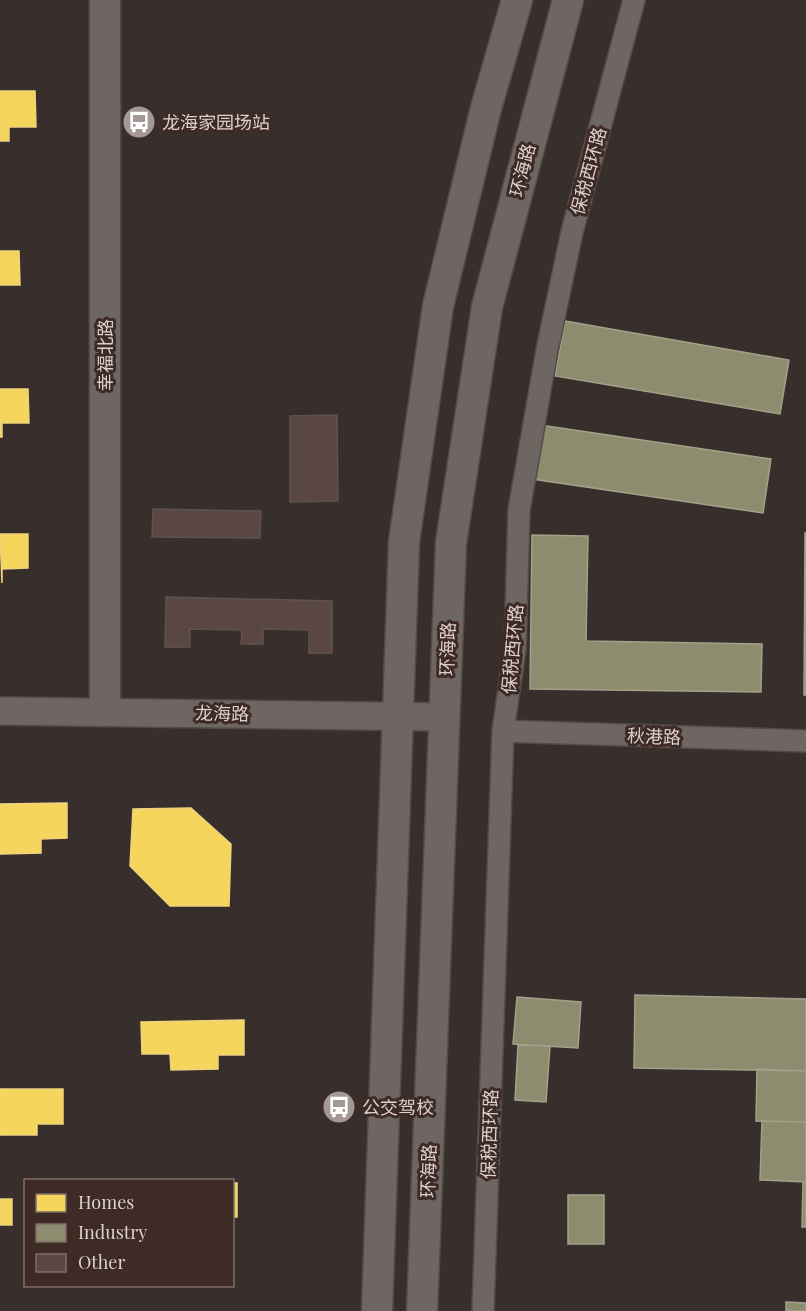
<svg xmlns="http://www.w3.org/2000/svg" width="806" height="1311" font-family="'Playfair Display','Noto Sans SC',serif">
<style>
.homes{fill:#f6d55c;stroke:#eed47e;stroke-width:1.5}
.industry{fill:#8c8c6e;stroke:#a4a18a;stroke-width:1.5}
.building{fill:#5a4742;stroke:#5d5452;stroke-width:1.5}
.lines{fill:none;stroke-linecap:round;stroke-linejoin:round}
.minor-casing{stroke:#544b49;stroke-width:24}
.tertiary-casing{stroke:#544b49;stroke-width:30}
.secondary-casing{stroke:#544b49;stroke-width:33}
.minor{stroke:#6e6663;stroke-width:21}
.tertiary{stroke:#6e6663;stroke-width:27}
.secondary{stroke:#6e6663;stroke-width:30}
.labels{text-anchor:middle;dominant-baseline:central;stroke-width:6;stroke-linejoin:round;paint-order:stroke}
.poi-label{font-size:18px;fill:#ddd1cd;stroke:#3e2b26;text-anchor:start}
.street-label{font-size:18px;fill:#ddd1cd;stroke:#3e2b26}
</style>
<rect width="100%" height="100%" fill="#382e2c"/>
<path class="homes" d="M0 91H35L36 127H9V141H0Z
M0 251H19L20 285H0Z
M0 389H28L29 423H2V437H0Z
M0 534H28V568L2 569V583Z
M67 803V838L41 839V853L0 854V804Z
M191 808 231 844 229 906H170L130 866 133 809Z
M244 1020V1055H218V1069L171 1070 170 1054H142L141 1022Z
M0 1089H63V1124H37V1135H0Z
M232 1183H237V1217H232Z
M0 1199H12V1225H0Z"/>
<path class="industry" d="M565 321 789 360 780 414 555 376Z
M540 425 771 459 763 513 532 479Z
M805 533H806V695H804Z
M532 535 588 536 586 641 762 644 761 692 530 689Z
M635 995 806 999V1071L634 1068Z
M517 997 581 1002 578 1048 513 1044Z
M518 1045 550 1046 546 1102 515 1100Z
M757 1069 806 1071V1122L756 1121Z
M762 1121 806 1122V1182L760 1180Z
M803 1182H806V1227H802Z
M568 1195H604V1244H568Z
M786 1302 806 1303V1311H786Z"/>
<path class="building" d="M337 415 338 501 290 502V416Z
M153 509 261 511 260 538 152 537Z
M166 597 332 601V653H309V630L263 629V644H241L242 630 190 629V647H165Z"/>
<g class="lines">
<defs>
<path id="minor" d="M503 731 806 741
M483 1311 503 731 515 649 519 510 547 350 572 232 634 0"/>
<path id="tertiary" d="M0 711 444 717"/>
<path id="secondary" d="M105 711V0
M377 1311 404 542 438 306 486 108 517 0
M422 1311 451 543 487 307 568 0"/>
</defs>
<use href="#minor" class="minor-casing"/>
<use href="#tertiary" class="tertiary-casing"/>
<use href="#secondary" class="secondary-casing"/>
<use href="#minor" class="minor"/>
<use href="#tertiary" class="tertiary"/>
<use href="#secondary" class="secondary"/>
</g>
<defs>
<symbol id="bus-disc" viewBox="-11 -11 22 22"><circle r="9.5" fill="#a39895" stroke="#3e2b26"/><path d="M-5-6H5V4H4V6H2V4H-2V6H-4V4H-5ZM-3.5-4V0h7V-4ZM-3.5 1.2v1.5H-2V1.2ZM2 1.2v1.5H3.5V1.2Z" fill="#fff"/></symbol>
</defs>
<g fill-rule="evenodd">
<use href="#bus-disc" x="120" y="103" width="38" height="38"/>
<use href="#bus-disc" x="320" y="1088" width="38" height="38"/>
</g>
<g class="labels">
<g class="poi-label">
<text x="162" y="122">龙海家园场站</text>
<text x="362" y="1107">公交驾校</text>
</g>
<g class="street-label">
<text transform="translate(522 170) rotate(-76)">环海路</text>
<text transform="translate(588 171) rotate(-75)">保税西环路</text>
<text transform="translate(105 355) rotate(-90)">幸福北路</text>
<text transform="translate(447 649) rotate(-88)">环海路</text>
<text transform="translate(512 649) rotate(-85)">保税西环路</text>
<text transform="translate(222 713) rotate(1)">龙海路</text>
<text transform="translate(654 736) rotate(2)">秋港路</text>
<text transform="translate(489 1134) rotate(-88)">保税西环路</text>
<text transform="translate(428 1171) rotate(-88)">环海路</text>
</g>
</g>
<rect x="24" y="1179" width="210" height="108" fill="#3e2b26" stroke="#7e6d69" stroke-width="1.5"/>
<rect x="36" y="1194" width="30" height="18" fill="#f6d55c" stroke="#7e6d69" stroke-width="1.5"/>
<text x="78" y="1209" font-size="18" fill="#ddd1cd">Homes</text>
<rect x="36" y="1224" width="30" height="18" fill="#8c8c6e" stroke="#7e6d69" stroke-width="1.5"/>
<text x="78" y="1239" font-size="18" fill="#ddd1cd">Industry</text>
<rect x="36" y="1254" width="30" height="18" fill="#5a4742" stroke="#7e6d69" stroke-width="1.5"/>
<text x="78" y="1269" font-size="18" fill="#ddd1cd">Other</text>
</svg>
